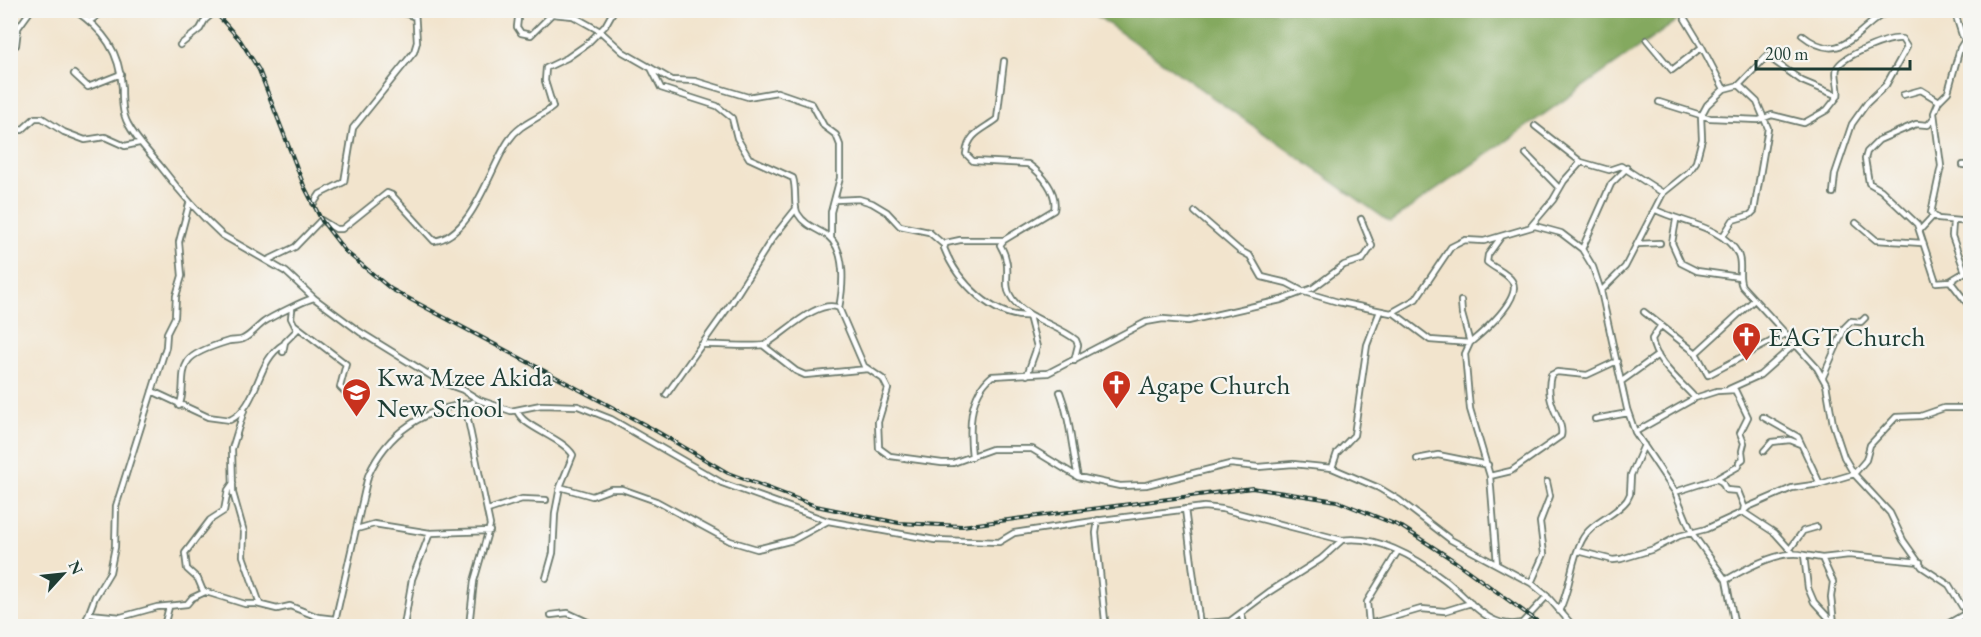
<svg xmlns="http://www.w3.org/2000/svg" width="1981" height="637" font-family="'EB Garamond',serif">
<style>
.forest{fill:#84a95f;stroke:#52734a;stroke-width:1.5}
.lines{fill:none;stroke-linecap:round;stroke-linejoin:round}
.minor-casing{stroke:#69776a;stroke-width:8}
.minor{stroke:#fff;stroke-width:4.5}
.rail-casing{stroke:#1f3d34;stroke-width:4}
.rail{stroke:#f6f6f2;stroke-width:1.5;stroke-dasharray:4.5;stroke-linecap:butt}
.labels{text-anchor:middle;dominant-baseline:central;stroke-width:4.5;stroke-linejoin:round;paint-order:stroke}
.poi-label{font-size:27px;fill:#1f3d34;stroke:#f6f6f2;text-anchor:start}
</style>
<rect width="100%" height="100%" fill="#f6f6f2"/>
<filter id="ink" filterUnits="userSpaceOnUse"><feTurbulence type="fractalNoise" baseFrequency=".0167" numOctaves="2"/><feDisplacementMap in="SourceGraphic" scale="12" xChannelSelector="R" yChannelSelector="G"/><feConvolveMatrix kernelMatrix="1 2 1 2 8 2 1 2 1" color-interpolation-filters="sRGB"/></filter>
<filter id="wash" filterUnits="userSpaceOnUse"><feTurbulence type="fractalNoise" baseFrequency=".008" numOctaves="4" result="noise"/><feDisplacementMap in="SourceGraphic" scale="24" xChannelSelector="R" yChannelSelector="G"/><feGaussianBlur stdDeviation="1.35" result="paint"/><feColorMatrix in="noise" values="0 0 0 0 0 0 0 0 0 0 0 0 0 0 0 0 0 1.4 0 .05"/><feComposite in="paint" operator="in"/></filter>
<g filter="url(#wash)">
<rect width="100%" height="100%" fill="#f2e4cd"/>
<path class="forest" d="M1090 11H1691L1390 222Z"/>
</g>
<g filter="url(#ink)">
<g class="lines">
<defs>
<path id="minor" d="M74 10C104 30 120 52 122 88 122 100 122 113 128 124 137 141 150 153 161 167 180 192 199 214 222 235L286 272 314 298 360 332 441 382 463 390 479 400 511 411 541 405 578 406 611 419 722 483 828 521 935 540 999 542 1014 533 1094 521 1204 507 1222 509 1342 540C1378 535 1415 557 1444 579 1467 596 1488 631 1522 623L1547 596
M397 10 415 17
M519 10 517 27 521 33 531 35 552 14 573 16 600 31 623 52 672 80 695 81 748 97 777 92 812 104 824 126 836 135 840 145V178L831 212V239
M1954 10 1962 35 1970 46
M385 11 386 10
M1685 19 1702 47
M90 21 105 10
M1970 32 1960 48 1948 92 1939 101 1934 113 1941 166 1931 213 1938 219 1970 222
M1802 35C1843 68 1856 27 1890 10
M1647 40 1672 70 1702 47 1724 89
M16 45 18 28 31 10
M180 45 200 29 205 20 217 10
M1004 61 997 119C983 130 968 133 966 154L973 161 1028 164C1042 174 1058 192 1054 210L1004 240 1000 245C1014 268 1002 282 1010 295 1022 318 1057 324 1076 340L1078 345 1074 361
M651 68 661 88 717 106 732 118 737 138 749 158 793 178C797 190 793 207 798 214 805 226 818 229 828 236 847 251 843 288 839 308
M74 74 88 87 121 74
M1903 95 1921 90 1939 101
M1659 102 1710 118 1759 120 1772 115 1804 123 1827 110 1838 96C1840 87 1834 76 1837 68 1842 56 1891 36 1902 39L1907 47 1886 85 1867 103 1852 124 1835 174 1833 193
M1933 119 1928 125 1916 124 1879 140 1867 152 1865 159 1869 183 1881 190 1917 224 1936 282 1950 281
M1535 126 1581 162 1609 170 1621 166 1663 193 1689 172 1696 162 1702 139 1701 116 1707 105 1724 89 1739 85 1767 56 1802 81 1838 96
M10 128 22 130 35 118H42L64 132 85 140 105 137 125 146 139 143
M1526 154 1559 188
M1963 165H1970
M835 200 859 199 872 203 887 212 900 226 929 232 944 245
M314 203 320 194 344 182 353 128 414 52 417 42 415 10
M1656 210C1682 223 1723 226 1738 254 1743 265 1737 276 1742 286L1817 368 1826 384 1833 424 1844 457 1854 474 1890 513 1903 540 1922 567 1949 585 1966 613
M1195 212 1239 250 1250 256 1262 277 1287 283 1304 292 1338 302 1391 313 1416 299 1451 247 1465 240 1484 241 1535 226 1561 233 1582 249 1593 267 1601 291 1627 409 1635 432 1675 492 1692 533 1726 580 1735 626
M1676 220 1672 243 1681 263 1697 271 1739 277
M1953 222 1952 236 1965 272
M1856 223 1876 240 1922 243
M1531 226 1553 200 1564 181 1581 162
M1920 230 1933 216
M1723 236 1733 220 1750 215 1754 211 1768 128 1757 102 1739 85
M1004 240H960L946 243 944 248C957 281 993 320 1033 316
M1638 244 1660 243
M1582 249 1611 184 1627 168
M268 260 295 247 321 220 336 229H342L387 193 392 195 434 241C473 236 490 167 509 140 520 123 539 119 553 107L545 81 546 68 567 58 587 44 605 26 614 10
M1970 269 1950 281 1970 307
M1601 291 1625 267 1663 193
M1461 301 1462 314 1470 343 1465 354 1470 409 1490 476 1497 564
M1644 312 1696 353 1708 375 1785 334
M1394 313 1430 340 1470 343C1482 333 1523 298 1512 281 1506 272 1495 269 1487 262L1488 255 1501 237
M295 325 346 364 340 387 348 395
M1661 325 1652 339C1655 362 1680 381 1695 398
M701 345C713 344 761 348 766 344 784 334 818 298 839 308L864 366 883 379 888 389 878 422 879 448 890 456 942 463H953L992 449H1032L1078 477 1120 486 1146 485 1230 464 1258 467 1293 464 1332 468 1379 488 1399 500 1451 540 1531 583 1547 596 1573 626
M764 346 796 371 805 375 868 369
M283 352 285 342 297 330 291 318 292 310
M1696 353 1753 301
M1970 374V380
M1027 375 1037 347 1029 316
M1823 377 1845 327 1851 321 1861 322 1865 318
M1622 381 1658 355
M1729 389 1760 375 1795 344
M152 391 208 417 230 420C260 405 255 361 284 344
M1060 392C1071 420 1071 448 1078 477
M666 395 732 302 772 239 795 210
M179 406C186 392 179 375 188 361 194 352 219 344 229 341 234 340 239 341 243 339 250 336 257 327 264 322 271 317 305 300 314 298
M244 410 232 449 233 493 244 532 243 556 260 604
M517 410C521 427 562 437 573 455L560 487
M1763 417 1798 437 1820 484 1854 474 1866 460 1870 445 1896 417 1921 416 1944 408H1970
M1595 419 1628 413
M1635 432 1695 398 1717 391 1735 390 1748 417 1740 433 1744 443 1742 451 1743 459 1739 462V466L1716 479
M1764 451 1772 442 1790 440 1800 444
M972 457C969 430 968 396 992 376L1048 373 1146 322 1163 319 1188 321 1281 300 1313 288 1344 265 1363 259 1372 246 1361 219
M1417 459 1438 455 1488 465
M1332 468 1337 453 1354 435 1367 345 1380 311
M1490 476 1511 471 1561 436C1565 420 1543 405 1551 375L1557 372 1587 375 1617 361
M233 483 228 490 224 511 210 520 185 553 187 569 198 579 203 591 245 604H257L277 609 290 606 318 617 335 619
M1185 509 1200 626
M488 510 522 499 546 500
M1098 520 1096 533 1105 621
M357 529 374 524 430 533 490 531
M1790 549 1803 531 1817 527
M1578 551 1613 560 1621 559 1654 549 1679 536 1706 529 1743 512 1744 506 1738 491 1726 490 1722 482 1716 479 1675 492
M1792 552 1775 533 1743 512 1748 507 1792 488 1820 484
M1822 558 1849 555 1920 562
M546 578 553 553 555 513 560 487 592 496 611 489H622L656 501 730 541 757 549 793 540 828 521
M1726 580C1746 568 1781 549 1804 555
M1531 583 1544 554 1540 522 1550 496 1547 482
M1559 611C1571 589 1570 561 1582 540 1591 522 1615 516 1627 500L1630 494 1631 475 1644 445
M1241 613 1245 626
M89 614 121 617 157 607 187 604 192 598 205 592
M551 615 568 613 596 626
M1834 623 1831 597 1833 582 1822 558 1804 555 1808 588 1814 602 1836 626
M1369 624 1367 602 1398 551
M84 626 95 597 110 572 115 547 116 506 166 347 167 333 175 317 176 296 182 276 179 242 189 204
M164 626 169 607
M334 626 368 476C387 432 425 408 472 403
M404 626 412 579 430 533
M469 626 474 581 490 525 467 415 473 402
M1173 626 1230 621 1269 592 1321 559 1342 540
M1362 626 1421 609 1445 611 1471 603
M1944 626 1970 611"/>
</defs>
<use href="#minor" class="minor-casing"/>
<use href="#minor" class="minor"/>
<defs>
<path id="rail" d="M213 10 240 40 259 70 304 186 322 221 345 251 391 289 651 428 728 473 816 506 899 523 962 526 1252 488 1337 501 1402 527 1453 560 1544 626"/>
</defs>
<use href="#rail" class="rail-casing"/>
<use href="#rail" class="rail"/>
</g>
</g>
<defs>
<symbol id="church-pin" viewBox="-11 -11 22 30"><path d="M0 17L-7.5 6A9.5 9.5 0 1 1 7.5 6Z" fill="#c8321e" stroke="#f6f6f2"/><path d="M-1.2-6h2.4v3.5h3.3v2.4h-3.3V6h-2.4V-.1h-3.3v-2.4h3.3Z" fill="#fff"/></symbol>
<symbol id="school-pin" viewBox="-11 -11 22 30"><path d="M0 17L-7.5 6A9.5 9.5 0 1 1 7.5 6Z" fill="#c8321e" stroke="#f6f6f2"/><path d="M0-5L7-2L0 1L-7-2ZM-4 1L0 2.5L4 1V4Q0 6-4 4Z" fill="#fff"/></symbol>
</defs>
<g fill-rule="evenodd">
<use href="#church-pin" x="1730" y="320" width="33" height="45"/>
<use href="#church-pin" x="1100" y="368" width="33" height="45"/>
<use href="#school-pin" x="340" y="376" width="33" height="45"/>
</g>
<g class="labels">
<g class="poi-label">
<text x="1768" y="336">EAGT Church</text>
<text x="377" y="376">Kwa Mzee Akida<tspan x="377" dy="31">New School</tspan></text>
<text x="1138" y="384">Agape Church</text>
</g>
</g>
<rect width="1981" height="637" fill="none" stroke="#f6f6f2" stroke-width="36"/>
<g transform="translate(63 574) rotate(63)" stroke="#f6f6f2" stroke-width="4.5" paint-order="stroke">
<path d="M0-4.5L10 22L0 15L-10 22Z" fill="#1f3d34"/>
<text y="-9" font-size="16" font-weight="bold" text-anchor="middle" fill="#1f3d34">N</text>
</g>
<path d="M1756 60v9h154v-9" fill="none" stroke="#1f3d34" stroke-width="3"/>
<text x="1765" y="60" font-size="18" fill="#1f3d34" stroke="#f6f6f2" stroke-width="4.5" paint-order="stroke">200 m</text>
</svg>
